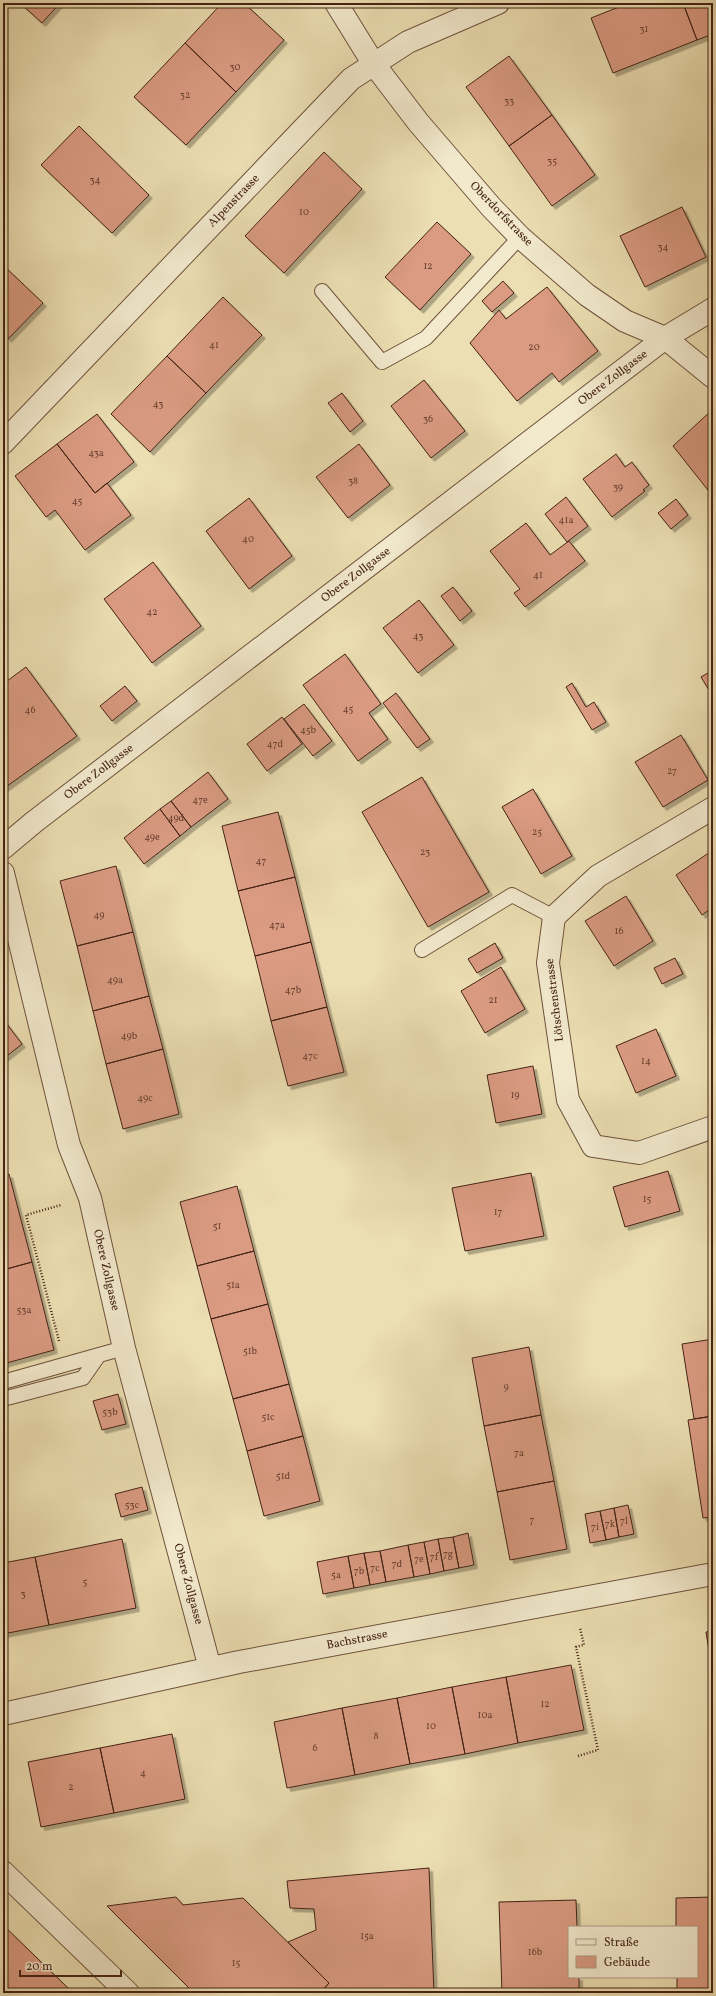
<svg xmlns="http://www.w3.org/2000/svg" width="716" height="1996" font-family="Vollkorn,serif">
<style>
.building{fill:#da9b82;stroke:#442315;filter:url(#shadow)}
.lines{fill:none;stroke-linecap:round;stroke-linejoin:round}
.service-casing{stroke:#6e523c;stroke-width:16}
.minor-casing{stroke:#6e523c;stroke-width:24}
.tertiary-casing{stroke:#6e523c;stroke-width:24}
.path{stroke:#442315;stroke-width:2.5;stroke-dasharray:1 2;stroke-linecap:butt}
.service{stroke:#f3eace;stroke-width:14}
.minor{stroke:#f3eace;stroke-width:22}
.tertiary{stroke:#f3eace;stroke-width:22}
.labels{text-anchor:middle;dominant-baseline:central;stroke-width:4;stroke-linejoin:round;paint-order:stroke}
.number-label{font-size:10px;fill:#6a4130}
.street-label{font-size:12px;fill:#442315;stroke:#f3eace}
</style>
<defs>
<filter id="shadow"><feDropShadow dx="3.5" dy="3.5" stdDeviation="0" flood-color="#0004"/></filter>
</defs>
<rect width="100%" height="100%" fill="#ecdfb3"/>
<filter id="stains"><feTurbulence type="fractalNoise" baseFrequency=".005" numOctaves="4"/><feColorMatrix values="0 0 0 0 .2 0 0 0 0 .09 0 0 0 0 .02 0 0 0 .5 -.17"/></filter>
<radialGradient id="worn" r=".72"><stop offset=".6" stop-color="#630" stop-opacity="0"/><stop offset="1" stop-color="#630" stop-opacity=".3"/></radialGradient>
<path class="building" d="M20 3H60L42 23Z
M222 3H244L284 40 236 92 185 43Z
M629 3H683L697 40 613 73 591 18Z
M683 3H713V34L697 40Z
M185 43 236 92 186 145 134 97Z
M509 56 552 115 509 146 466 87Z
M552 115 595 175 552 206 509 146Z
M79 126 149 195 112 233 41 165Z
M324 152 362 189 284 273 245 236Z
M682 207 706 257 645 287 620 236Z
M437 222 471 254 420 310 385 277Z
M3 265 43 303 8 339 3 334Z
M503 281 514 293 492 312 482 301Z
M547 287 598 351 559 382 552 373 517 401 470 343 499 310 506 319Z
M223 297 262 335 206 393 167 356Z
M167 356 206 393 150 452 111 414Z
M424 380 465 431 431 458 391 406Z
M342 393 363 421 350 432 328 403Z
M713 409V492L711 494 673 446Z
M97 414 134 462 95 493 57 444Z
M57 444 95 493 107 483 131 515 85 550 55 510 46 517 15 476Z
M359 444 390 485 348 518 316 477Z
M616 454 625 467 632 462 649 485 643 490 645 491 612 517 583 479Z
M566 497 588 526 567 542 545 514Z
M249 498 292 556 249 589 206 531Z
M676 499 688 515 671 529 658 513Z
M526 523 550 555 569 541 585 561 525 607 514 593 520 589 490 551Z
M153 562 201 626 152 663 104 599Z
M453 587 472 611 460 621 441 596Z
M419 600 454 645 418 673 383 628Z
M345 654 381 704 369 713 388 739 358 761 303 685Z
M26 667 77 736 3 789V684Z
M713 670V697L701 677Z
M572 683 586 707 594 702 606 722 592 730 566 687Z
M125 686 137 701 112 721 100 706Z
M396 693 430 739 417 748 383 703Z
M304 704 332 741 313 756 284 719Z
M282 717 302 744 267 771 247 744Z
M681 735 708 780 663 807 635 762Z
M208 772 228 799 191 827 171 801Z
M422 777 489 892 428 927 362 812Z
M533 789 572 856 541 874 502 807Z
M171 801 191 827 180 836 160 809Z
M160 809 180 836 144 864 124 838Z
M278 812 295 877 238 891 222 826Z
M713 850V907L702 915 676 875Z
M116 866 133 932 77 946 60 881Z
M295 877 311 942 255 956 238 891Z
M626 896 653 941 614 966 585 921Z
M133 932 149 996 93 1011 77 946Z
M311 942 327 1007 271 1021 255 956Z
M495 943 503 958 477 973 468 959Z
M675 958 683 974 662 984 654 968Z
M501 967 525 1009 485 1033 461 991Z
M149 996 163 1049 106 1064 93 1011Z
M327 1007 344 1072 288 1086 271 1021Z
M3 1019 22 1044 3 1059Z
M656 1029 676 1076 636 1093 616 1046Z
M163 1049 179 1114 123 1129 106 1064Z
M533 1066 542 1114 496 1123 487 1075Z
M668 1171 680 1211 625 1227 613 1187Z
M531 1173 544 1236 465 1251 452 1188Z
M9 1174 32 1262 3 1270V1176Z
M237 1186 254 1251 197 1266 180 1202Z
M254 1251 268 1304 211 1319 197 1266Z
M32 1262 54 1350 3 1364V1270Z
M268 1304 289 1384 233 1399 211 1319Z
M713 1339V1416L694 1419 682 1344Z
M529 1347 541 1415 484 1426 472 1358Z
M289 1384 303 1436 247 1451 233 1399Z
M118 1394 126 1424 102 1430 93 1401Z
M541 1415 554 1481 497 1492 484 1426Z
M713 1416V1517L703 1518 688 1420Z
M303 1436 320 1501 264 1516 247 1451Z
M554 1481 567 1549 510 1560 497 1492Z
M142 1487 148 1510 121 1517 115 1494Z
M628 1505 634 1534 619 1537 614 1508Z
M614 1508 619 1537 606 1540 600 1511Z
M600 1511 606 1540 590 1543 585 1514Z
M468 1533 474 1565 459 1568 453 1537Z
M453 1537 459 1568 444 1571 438 1539Z
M122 1539 136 1608 49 1625 35 1557Z
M438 1539 444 1571 430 1574 424 1542Z
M424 1542 430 1574 414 1577 408 1545Z
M408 1545 414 1577 386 1582 380 1551Z
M380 1551 386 1582 370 1585 364 1553Z
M364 1553 370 1585 354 1588 348 1556Z
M348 1556 354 1588 323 1594 317 1562Z
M35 1557 49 1625 3 1634V1563Z
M713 1631V1675L706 1632Z
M571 1665 584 1730 518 1743 506 1677Z
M506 1677 518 1743 465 1754 452 1687Z
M452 1687 465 1754 410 1764 397 1698Z
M397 1698 410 1764 355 1775 342 1708Z
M342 1708 355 1775 287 1788 274 1722Z
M172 1734 185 1799 114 1813 100 1748Z
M100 1748 114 1813 41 1827 28 1762Z
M429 1868 434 1993H320L329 1983 288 1942 316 1930 314 1909 290 1908 287 1881Z
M176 1897 183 1905 243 1898 329 1983 320 1993H194L107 1906Z
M713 1897V1993H677V1977H697V1927H676V1898Z
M576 1900 577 1927H569V1977H579V1993H502L499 1902Z
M3 1925 69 1989 66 1993H3Z"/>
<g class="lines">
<defs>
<path id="service" d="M322 291 382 362 426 338 520 237
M422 950 512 895 554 917
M3 1382 124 1348
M3 1399 83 1378 99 1355"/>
<path id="minor" d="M336 3 373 63 418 122 491 207 520 237 587 295 625 321 665 338 713 377
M3 443 351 79 408 42 498 3
M713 808 598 876 554 917 548 963 568 1100 593 1146 639 1153 713 1127
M3 873 69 1145 90 1198 124 1348 210 1668
M3 1714 239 1662 713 1574"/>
<path id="tertiary" d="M3 848 34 822 665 338 713 309
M3 1872 128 1993"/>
</defs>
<use href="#service" class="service-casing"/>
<use href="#minor" class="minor-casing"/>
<use href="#tertiary" class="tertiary-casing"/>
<path class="path" d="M59 1341 26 1215 61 1205
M578 1756 598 1750 576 1647 584 1645 580 1628"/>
<use href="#service" class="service"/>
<use href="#minor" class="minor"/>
<use href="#tertiary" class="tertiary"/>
</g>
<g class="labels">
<g class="number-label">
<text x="644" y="29">31</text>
<text x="235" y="67">30</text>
<text x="185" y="95">32</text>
<text x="509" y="101">33</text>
<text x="552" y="161">35</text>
<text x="95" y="180">34</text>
<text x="304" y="212">10</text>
<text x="663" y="247">34</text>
<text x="428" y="266">12</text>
<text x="214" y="345">41</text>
<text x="534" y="347">20</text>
<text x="158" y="404">43</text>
<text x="428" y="419">36</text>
<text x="96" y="453">43a</text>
<text x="353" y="481">38</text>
<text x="618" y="487">39</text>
<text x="77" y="501">45</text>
<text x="566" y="520">41a</text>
<text x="248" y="539">40</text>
<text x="538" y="575">41</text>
<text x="152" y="612">42</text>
<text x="418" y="636">43</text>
<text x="348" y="709">45</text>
<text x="30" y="710">46</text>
<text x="308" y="730">45b</text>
<text x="275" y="744">47d</text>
<text x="672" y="771">27</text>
<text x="200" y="800">47e</text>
<text x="176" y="818">49d</text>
<text x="537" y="832">25</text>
<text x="152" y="837">49e</text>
<text x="425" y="852">23</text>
<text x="261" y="861">47</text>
<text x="99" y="915">49</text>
<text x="277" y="925">47a</text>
<text x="619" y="931">16</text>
<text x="115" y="980">49a</text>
<text x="293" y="990">47b</text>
<text x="493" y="1000">21</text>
<text x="129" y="1036">49b</text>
<text x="310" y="1056">47c</text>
<text x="646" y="1061">14</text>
<text x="515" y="1095">19</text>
<text x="145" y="1098">49c</text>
<text x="647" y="1199">15</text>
<text x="498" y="1212">17</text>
<text x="217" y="1226">51</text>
<text x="233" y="1285">51a</text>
<text x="24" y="1310">53a</text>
<text x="250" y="1351">51b</text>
<text x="506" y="1387">9</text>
<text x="110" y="1412">53b</text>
<text x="268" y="1417">51c</text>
<text x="519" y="1453">7a</text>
<text x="283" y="1476">51d</text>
<text x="132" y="1505">53c</text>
<text x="532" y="1520">7</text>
<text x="624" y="1521">7l</text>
<text x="610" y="1524">7k</text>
<text x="595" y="1527">7i</text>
<text x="448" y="1554">7g</text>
<text x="434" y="1557">7f</text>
<text x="419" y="1559">7e</text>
<text x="397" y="1564">7d</text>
<text x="375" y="1568">7c</text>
<text x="359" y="1571">7b</text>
<text x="336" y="1575">5a</text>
<text x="85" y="1582">5</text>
<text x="23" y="1594">3</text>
<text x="545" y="1704">12</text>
<text x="485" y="1715">10a</text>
<text x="431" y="1726">10</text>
<text x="376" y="1736">8</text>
<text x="315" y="1748">6</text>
<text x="143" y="1773">4</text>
<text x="71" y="1787">2</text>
<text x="367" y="1936">15a</text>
<text x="535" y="1952">16b</text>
<text x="236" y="1963">15</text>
</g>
<g class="street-label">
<text transform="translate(234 201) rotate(-46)">Alpenstrasse</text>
<text transform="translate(501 214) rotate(46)">Oberdorfstrasse</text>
<text transform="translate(613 378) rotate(-37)">Obere Zollgasse</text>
<text transform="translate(356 575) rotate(-37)">Obere Zollgasse</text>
<text transform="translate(99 772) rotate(-37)">Obere Zollgasse</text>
<text transform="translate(555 1000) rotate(-97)">Lötschenstrasse</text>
<text transform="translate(106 1270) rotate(77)">Obere Zollgasse</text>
<text transform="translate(188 1584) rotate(75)">Obere Zollgasse</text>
<text transform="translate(357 1640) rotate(-11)">Bachstrasse</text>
</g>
</g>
<rect width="716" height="1996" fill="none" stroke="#ecdfb3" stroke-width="16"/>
<rect x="4" y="4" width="708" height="1988" fill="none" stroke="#442315" stroke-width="2"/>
<rect x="8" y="8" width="700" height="1980" fill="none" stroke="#442315"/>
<rect x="568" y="1926" width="130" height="52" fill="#f3eace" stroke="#ad9a84"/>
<rect x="576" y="1939" width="20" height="6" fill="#f3eace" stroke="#ad9a84"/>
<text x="604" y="1946" font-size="12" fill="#442315">Straße</text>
<rect x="576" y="1956" width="20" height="12" fill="#da9b82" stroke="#ad9a84"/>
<text x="604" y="1966" font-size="12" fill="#442315">Gebäude</text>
<path d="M20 1970v6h101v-6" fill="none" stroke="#442315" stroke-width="2"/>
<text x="26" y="1970" font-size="12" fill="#442315" stroke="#f3eace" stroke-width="3" paint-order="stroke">20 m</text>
<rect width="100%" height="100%" filter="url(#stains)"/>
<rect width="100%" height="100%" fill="url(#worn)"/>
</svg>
